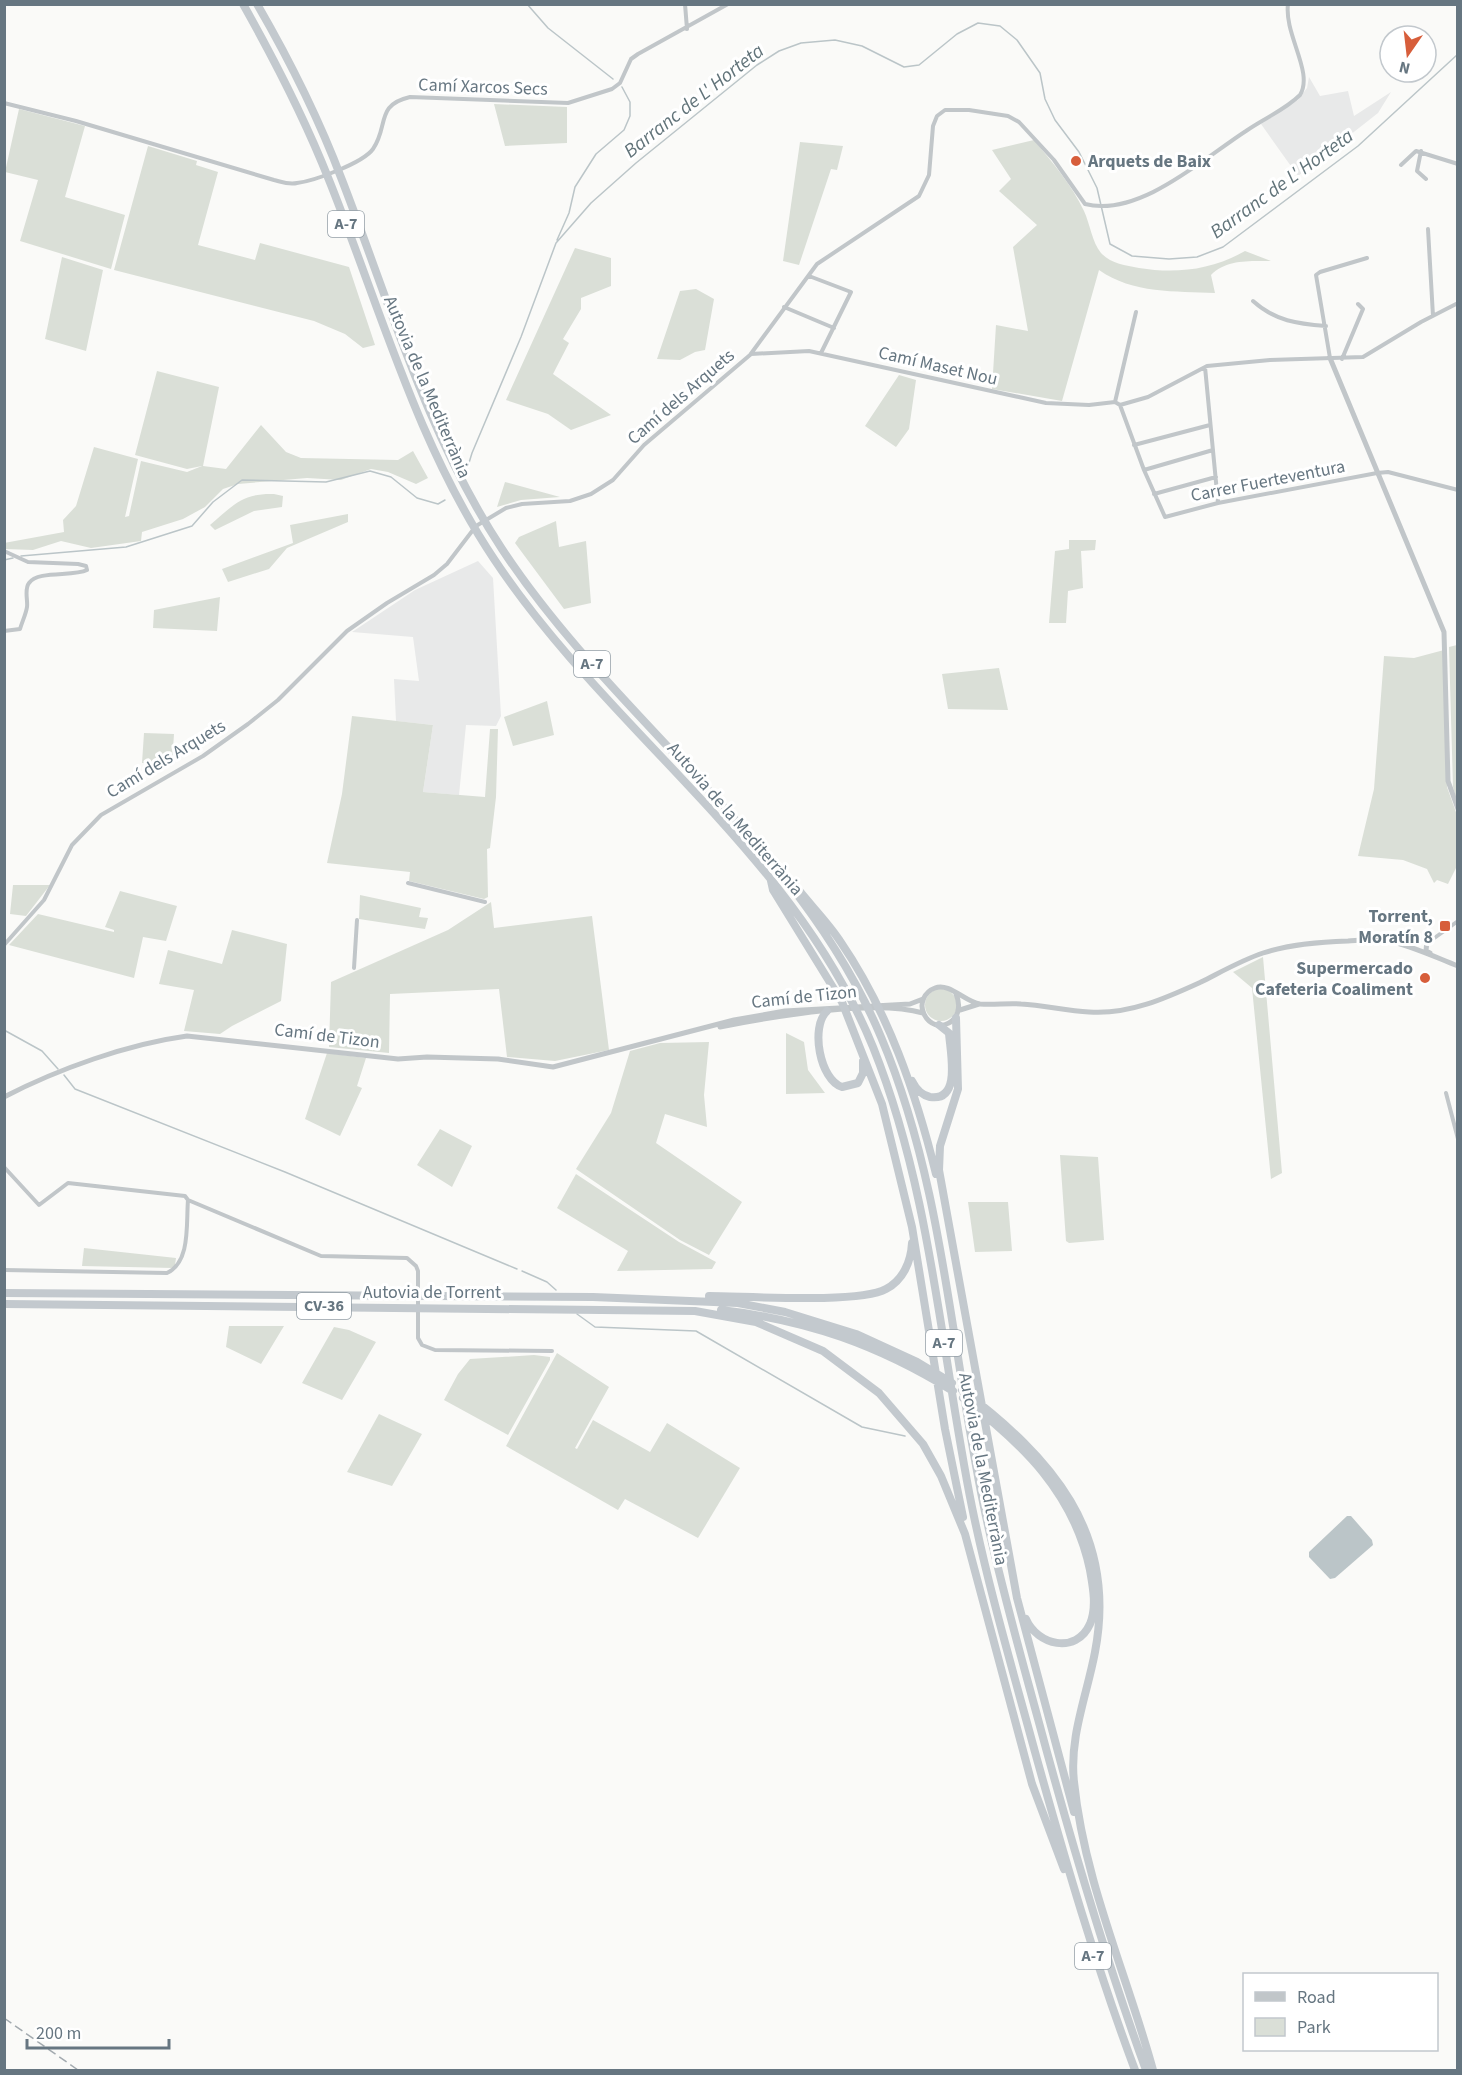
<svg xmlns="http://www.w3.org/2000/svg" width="1462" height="2075" font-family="'Source Sans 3',sans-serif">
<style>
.built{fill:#e8e9e9}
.green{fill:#dadfd7}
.water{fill:#bbc5c8}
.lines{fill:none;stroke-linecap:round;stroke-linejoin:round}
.stream{stroke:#bbc5c8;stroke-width:1.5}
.minor{stroke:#c1c6c9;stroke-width:4}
.tertiary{stroke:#c1c6c9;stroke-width:5}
.motorway{stroke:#c3c9ce;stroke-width:8}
.rail{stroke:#a3aaaf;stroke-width:1.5;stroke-dasharray:9 4.5;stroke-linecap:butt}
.poi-dot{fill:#d75e3b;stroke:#fff;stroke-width:2}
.labels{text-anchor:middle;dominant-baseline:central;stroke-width:6;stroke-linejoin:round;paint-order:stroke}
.shield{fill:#fff;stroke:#949fa7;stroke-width:1.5}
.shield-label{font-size:16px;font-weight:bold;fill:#667681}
.street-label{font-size:18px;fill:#667681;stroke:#fff}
.poi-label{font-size:18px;font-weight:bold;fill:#667681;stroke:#fff;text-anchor:end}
.water-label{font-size:20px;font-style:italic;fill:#62747a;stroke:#fff}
</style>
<rect width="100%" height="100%" fill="#fafaf8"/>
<path class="built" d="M1309 77 1320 96 1348 91 1354 116 1391 92 1378 113 1298 176 1261 124 1298 100 1307 88Z
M478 561 493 578 501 716 496 726 466 725 459 795 423 792 433 725 396 721 394 679 419 681 413 637 352 632 415 590Z"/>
<path class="green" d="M494 104 567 107V143L505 146Z
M19 109 85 126 65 197 125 215 111 269 20 241 38 180 5 172Z
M1034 140C1052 162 1072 185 1084 211 1090 224 1092 242 1101 253 1111 264 1125 265 1139 268 1176 274 1212 270 1245 251L1271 261C1251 261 1226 259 1211 275L1215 293C1175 291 1133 294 1099 270L1062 401 992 389 996 325 1028 331 1013 247 1037 225 999 191 1011 179 992 150Z
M800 142 843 146 837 170 831 169 799 265 783 261Z
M148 146 197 161 196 165 218 172 198 245 255 260 260 243 349 267 375 345 363 348 345 334 314 321 114 270Z
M575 248 611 258V286L581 298V309L563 339 569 343 553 374 611 415 571 430 548 414 506 400Z
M62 257 103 270 86 351 45 339Z
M696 289 714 299 705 350 695 352 680 360 657 359 680 291Z
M157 371 219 387 203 466 226 469 261 425 286 452 301 458 398 460 413 451 428 478 416 484 388 472 371 469 341 480 307 478 238 484 223 489 205 507 183 519 142 532 141 541 91 548 61 541 33 550 5 549 4 543 64 532 63 520 76 506 94 447 138 459 125 517 129 516 141 461 187 472 202 466 187 469 135 455Z
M899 375 916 380 909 429 896 447 865 426Z
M505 482 560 497 521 500 497 507Z
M274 494 283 496 282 507 254 511 215 530 210 525C233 506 241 493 274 494Z
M348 514V522L287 548 269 569 228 582 222 569 293 543 290 525Z
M556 521 559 547 586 541 591 603 564 609 515 543 519 537Z
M1069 540H1096L1095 550 1081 551 1083 588 1068 591 1066 623H1049L1055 551 1069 549Z
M220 597 217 631 153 628 154 610Z
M1457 645V802L1453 787 1449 647Z
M1444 650 1447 787 1457 815V866L1448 884 1437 880 1434 883 1427 869 1403 860 1358 856 1374 789 1384 656 1414 658Z
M999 668 1008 710 948 709 942 674Z
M547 701 554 735 513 746 504 717Z
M352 716 433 725 423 792 485 797 490 729H498L496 797 490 848 487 849 488 897 484 899 409 881 410 872 327 863 342 794Z
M144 733 174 734 172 764 142 763Z
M13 885H50L26 916 10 914Z
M120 891 177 906 166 941 143 937 134 978 9 945 38 914 114 932V930L105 927Z
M360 895 421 908 419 917 428 918 425 929 359 919Z
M491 902 494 928 592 916 609 1050 555 1061 507 1057 499 989 390 994 389 1053 329 1047 331 982 448 930Z
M232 930 287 944 281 1001 232 1026 220 1034 184 1031 194 990 159 984 168 950 222 964Z
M1263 957 1282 1173 1271 1179 1252 988 1233 972Z
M925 1005a16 16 0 1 1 32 0a16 16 0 1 1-32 0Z
M786 1033 804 1042 808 1070 825 1093 786 1094Z
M709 1042 704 1095 707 1127 665 1114 656 1143 742 1202 709 1255 680 1240 576 1169 611 1113 630 1051 660 1043Z
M327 1053 366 1058 357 1086 362 1088 340 1136 305 1119Z
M440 1129 472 1146 452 1187 417 1165Z
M1060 1155 1098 1157 1104 1240 1069 1243 1066 1241Z
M576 1174 679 1242 716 1262 712 1269 617 1271 628 1251 557 1208Z
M968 1202H1008L1012 1251 975 1252Z
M84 1248 176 1258 175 1265 173 1268 82 1266Z
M229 1326H284L261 1364 226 1347Z
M334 1327 349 1330 376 1342 342 1400 302 1383Z
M557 1353 609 1387 575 1448 577 1449 593 1420 650 1452 667 1423 740 1468 698 1538 625 1499 618 1510 506 1446Z
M534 1355 550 1357V1360L508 1435 444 1400 458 1374 470 1359Z
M379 1414 422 1434 392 1486 347 1472Z"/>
<path class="water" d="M1347 1516H1351L1372 1540 1373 1545 1335 1578 1330 1579 1309 1557V1552Z"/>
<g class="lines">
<path class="stream" d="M527 4 548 28 613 79
M557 240 569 213 575 187 596 154 624 130 630 116V102L622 87
M465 476 472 453 521 337 556 243 591 203 636 163 757 65 779 51 801 43 835 40 862 46 904 67 919 65 957 34 978 23 1000 26 1017 40 1040 73 1045 99 1055 120 1079 152 1097 188 1110 244 1132 256 1169 259 1197 257 1223 247 1358 146 1458 54
M21 556 126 547 192 526 213 502 242 480 326 482 370 471 391 477 417 498 438 504 445 500
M4 560 13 558
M4 1030 42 1051 58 1069
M64 1075 75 1089 285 1172 517 1269
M522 1271 547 1282 556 1290
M577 1314 595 1327 696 1331 862 1427 905 1436"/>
<path class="minor" d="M685 4 687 29
M4 103 76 121 274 180C282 182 289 185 297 183 314 181 363 163 373 149 389 126 375 105 410 97L568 103 612 89 620 83 631 59 638 54 728 4
M1421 151 1417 171 1426 179
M1401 165 1416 151 1458 164
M1428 229 1433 316
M809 276 851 292 821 353
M1253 301C1275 321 1298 324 1326 326
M784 307 834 328
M751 354 809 351 1046 403 1089 405 1115 402 1120 405 1148 397 1207 366 1270 360 1363 357 1421 322 1458 303
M1330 358 1316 275 1320 272 1367 258
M1342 359 1363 309 1358 304
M1205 367 1218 503
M1115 402 1136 312
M1120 405 1144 470 1165 517 1218 503 1377 473 1388 472 1458 490
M1134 445 1210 425
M1144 470 1213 450
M1154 494 1216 477
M4 551 28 562 78 564 86 566 87 570C73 577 38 570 29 583 24 589 28 600 27 607 26 614 22 622 20 629L4 631
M408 883 485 902
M1396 941 1433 939 1458 921
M4 945 44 900 72 845 101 815 203 756 248 724 278 700 347 631 387 603 434 575 447 564 476 526 506 508 522 504 570 501 591 494 613 480 644 445 750 355 817 264 919 196 929 175 933 126 937 116 945 110H969L1008 116 1019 122 1054 160 1085 204C1139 218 1204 158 1246 131 1263 119 1285 110 1300 95 1314 72 1284 35 1288 4
M354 968 357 920
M1446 1093 1458 1139
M4 1167 39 1205 68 1183 185 1196 188 1200 321 1256 407 1258 416 1266 418 1271V1338L422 1345 435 1350 552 1351
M4 1270 167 1273C191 1262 186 1223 188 1200"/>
<path class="tertiary" d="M1330 358 1444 632 1448 781 1458 809
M1427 940 1426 951 1430 953
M956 994C968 1022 935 1037 924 1014 919 1004 924 992 935 988 949 982 965 1002 980 1004 994 1005 1008 1003 1021 1004 1044 1005 1066 1011 1089 1012 1129 1015 1166 998 1201 982 1221 972 1242 960 1263 953 1291 944 1320 942 1348 941 1362 940 1376 938 1389 941 1412 946 1435 957 1458 966
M960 1010 979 1004
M720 1027C771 1017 874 999 923 1013
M4 1097C58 1069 128 1044 187 1036L398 1059 427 1057 498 1059 553 1067 734 1020 785 1011 910 1004 923 999"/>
<path class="motorway" d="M243 4C275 61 305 119 329 180 380 307 417 444 494 559 608 731 793 851 873 1047 932 1194 941 1354 972 1507 989 1590 1013 1671 1035 1752 1065 1860 1096 1966 1135 2070
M257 4C290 61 319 119 342 180 390 304 428 437 502 549 615 721 800 843 881 1037 944 1186 951 1350 984 1507 999 1579 1019 1649 1038 1719 1070 1838 1104 1955 1146 2070
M771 881 773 890 842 1002 882 1104 912 1227 945 1429 963 1517
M794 884C809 904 827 921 840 941 888 1011 916 1093 936 1174
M827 1011C810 1027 820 1080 842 1087L858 1083 863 1073V1061
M956 1018 958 1089 940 1146 939 1170 1017 1598 1074 1812
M912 1081C916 1089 921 1095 930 1097 962 1102 950 1051 949 1033L939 1025
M4 1293 593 1297 738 1303 785 1312 856 1334 917 1362 952 1383
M709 1296C745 1296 859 1304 886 1289 903 1280 911 1262 912 1243
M4 1304 695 1311 756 1322 823 1351 879 1393 923 1444 941 1476 965 1534 1032 1784 1064 1869
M721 1310C808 1320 878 1345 953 1391
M962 1390C1051 1457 1118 1532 1095 1652 1087 1695 1069 1737 1074 1782 1084 1881 1127 1975 1153 2070
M963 1398C1023 1444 1074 1493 1090 1570 1093 1587 1097 1607 1090 1624 1076 1655 1037 1645 1026 1619"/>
<path class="rail" d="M4 2018 78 2070"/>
</g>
<g class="poi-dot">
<circle cx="1076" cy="161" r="6"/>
<rect x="1439" y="920" width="12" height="12" rx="3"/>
<circle cx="1425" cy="978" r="6"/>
</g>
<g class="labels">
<g class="shield">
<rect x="328" y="211" width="36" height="26" rx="4.5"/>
<rect x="574" y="651" width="36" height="26" rx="4.5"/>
<rect x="297" y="1293" width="54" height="26" rx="4.5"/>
<rect x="926" y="1330" width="36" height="26" rx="4.5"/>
<rect x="1075" y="1943" width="36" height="26" rx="4.5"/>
</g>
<g class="shield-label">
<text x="346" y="224">A-7</text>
<text x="592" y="664">A-7</text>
<text x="324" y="1306">CV-36</text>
<text x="944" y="1343">A-7</text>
<text x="1093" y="1956">A-7</text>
</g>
<g class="street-label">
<text transform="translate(483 87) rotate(2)">Camí Xarcos Secs</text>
<text transform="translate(938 366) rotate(13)">Camí Maset Nou</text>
<text transform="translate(427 387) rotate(67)">Autovia de la Mediterrània</text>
<text transform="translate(681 397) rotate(-41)">Camí dels Arquets</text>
<text transform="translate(1268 481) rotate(-11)">Carrer Fuerteventura</text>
<text transform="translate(166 759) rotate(-31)">Camí dels Arquets</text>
<text transform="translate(735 819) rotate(49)">Autovia de la Mediterrània</text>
<text transform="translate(804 997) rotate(-6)">Camí de Tizon</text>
<text transform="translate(327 1036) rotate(7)">Camí de Tizon</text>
<text x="432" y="1292">Autovia de Torrent</text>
<text transform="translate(983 1469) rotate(79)">Autovia de la Mediterrània</text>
</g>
<g class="poi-label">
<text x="1088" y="161" text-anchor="start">Arquets de Baix</text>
<text x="1433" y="916">Torrent,<tspan x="1433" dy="21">Moratín 8</tspan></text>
<text x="1413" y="968">Supermercado<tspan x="1413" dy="21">Cafeteria Coaliment</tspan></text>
</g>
<g class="water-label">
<text transform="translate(694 101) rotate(-38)">Barranc de L' Horteta</text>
<text transform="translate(1282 184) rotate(-36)">Barranc de L' Horteta</text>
</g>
</g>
<rect width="1462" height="2075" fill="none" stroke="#667681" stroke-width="12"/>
<rect x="1243" y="1973" width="195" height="78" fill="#ffffff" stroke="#c2c8cd" stroke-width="1.5"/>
<rect x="1255" y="1992" width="30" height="9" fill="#c1c6c9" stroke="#c2c8cd" stroke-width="1.5"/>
<text x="1297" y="2003" font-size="18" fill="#667681">Road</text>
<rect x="1255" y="2018" width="30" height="18" fill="#dadfd7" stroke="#c2c8cd" stroke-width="1.5"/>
<text x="1297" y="2033" font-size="18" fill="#667681">Park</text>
<g transform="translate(1408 54) rotate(194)"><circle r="28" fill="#ffffff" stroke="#c2c8cd" stroke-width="1.5"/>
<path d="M0-4.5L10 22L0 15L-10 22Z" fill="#d75e3b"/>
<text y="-9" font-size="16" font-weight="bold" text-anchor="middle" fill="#667681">N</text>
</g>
<path d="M27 2039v9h142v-9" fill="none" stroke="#667681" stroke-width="3"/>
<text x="36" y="2039" font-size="18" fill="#667681" stroke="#ffffff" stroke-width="4.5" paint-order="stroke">200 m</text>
</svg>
